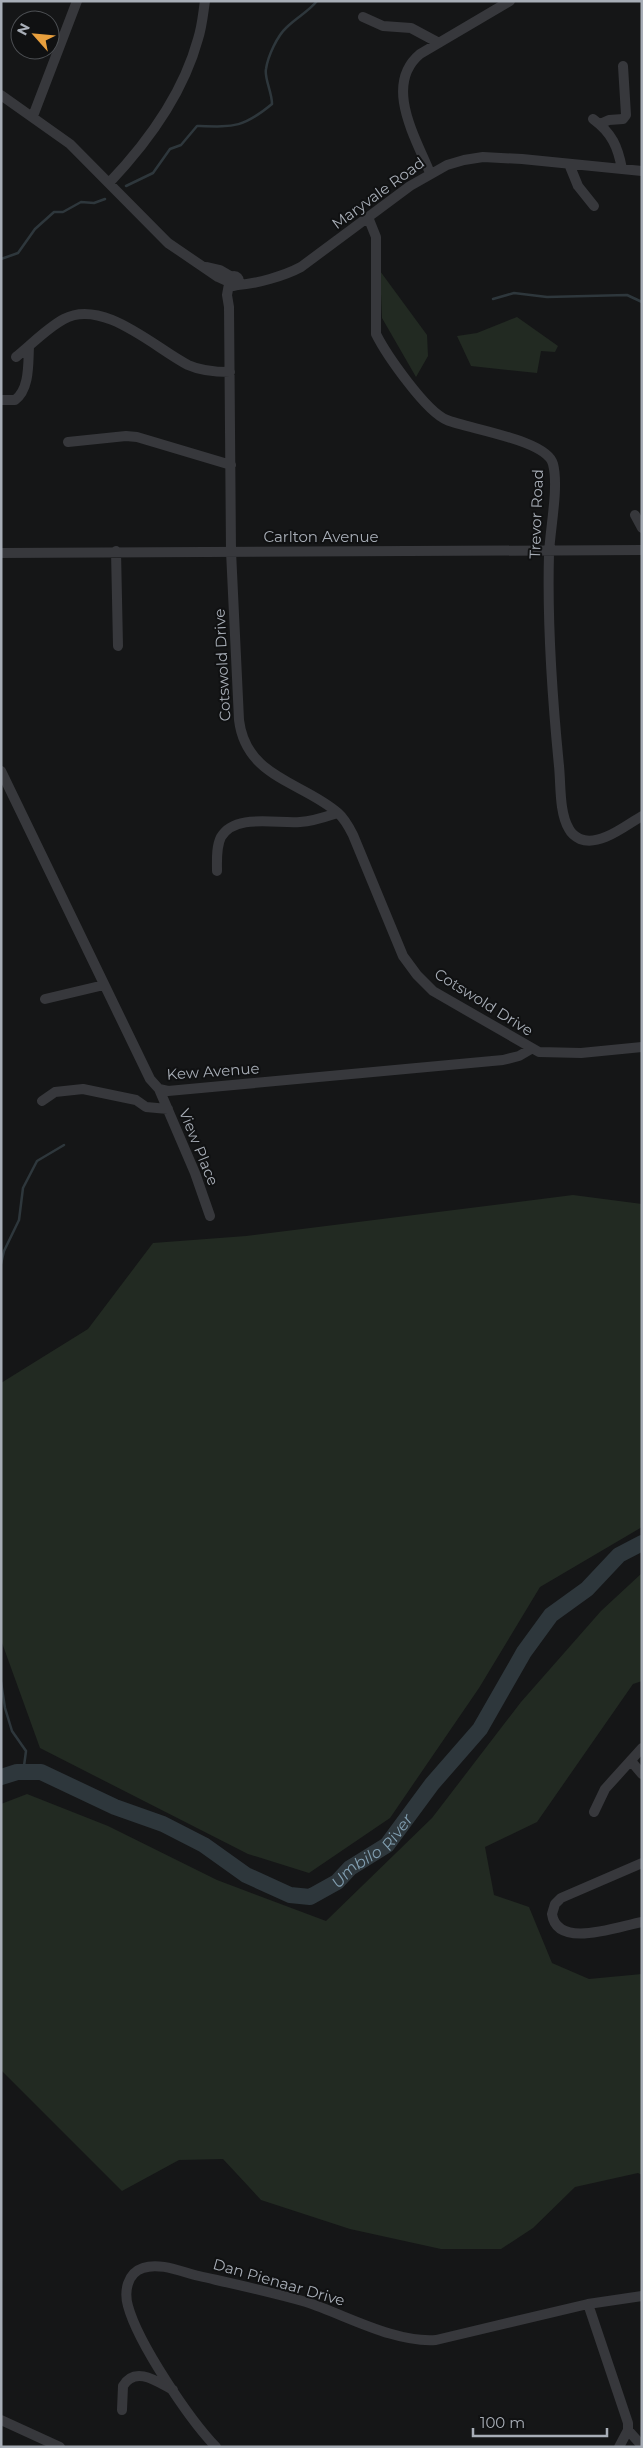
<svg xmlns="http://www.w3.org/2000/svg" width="643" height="2448" font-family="Montserrat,sans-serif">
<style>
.green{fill:#222a22}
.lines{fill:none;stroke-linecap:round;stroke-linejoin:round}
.stream{stroke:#2e373c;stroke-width:2.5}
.river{stroke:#2e373c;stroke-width:16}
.minor{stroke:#37383c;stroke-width:10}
.labels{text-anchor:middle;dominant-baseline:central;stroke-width:4;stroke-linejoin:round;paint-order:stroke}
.street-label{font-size:15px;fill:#a8aeb7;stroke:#101112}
.water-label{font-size:16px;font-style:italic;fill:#819eb0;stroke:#101112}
</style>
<rect width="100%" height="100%" fill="#151617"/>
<path class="green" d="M380 271 427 335 428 356 416 377 382 318Z
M517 317 558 346 555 352 541 351 537 373 471 366 457 336 477 333Z
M573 1195 642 1204V1527L540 1587 479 1688 390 1818 309 1873 248 1854 40 1748 1 1640V1383L88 1329 153 1243 246 1236Z
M642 1573V1681L633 1684 537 1822 485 1847 494 1895 529 1907 552 1963 589 1979 642 1974V2175L638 2173 575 2187 533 2228 501 2249H441L350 2229 261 2200 223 2159 179 2160 122 2191 1 2070V1804L27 1794 108 1826 217 1880 326 1921 432 1818 521 1702 601 1611Z"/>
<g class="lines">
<path class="stream" d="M126 186 153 173 170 149 181 145 197 126C234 127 243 128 272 104 272 92 264 78 266 69 268 56 277 36 287 27 297 17 308 12 317 1
M1 259 18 253 35 229 54 212H63L81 202 94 203 105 199
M493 299 514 293 547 297 627 295 642 302
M1 1264 4 1251 19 1220 23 1188 37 1161 64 1145
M1 1682 5 1708 12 1731 26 1751 24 1766 28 1772"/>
<path class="river" id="s1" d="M1 1777 17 1772H41L115 1807 163 1824 204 1845 246 1875 290 1895 310 1897 337 1882 350 1868 387 1845 432 1784 480 1729 524 1652 551 1615 587 1589 619 1555 642 1543"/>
<path class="minor" d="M363 17 383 26 411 28 439 43
M1 95 70 144 168 243 218 277 229 282
M33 116 77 1
M593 119C612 133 618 147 622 169
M600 124 609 120 623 119 626 115 623 66
M569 164 578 186 594 206
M430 173C416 138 383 85 420 54L510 1
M109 183C148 142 183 94 198 39 202 27 203 14 205 1
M368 217 376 237V334C386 354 426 412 447 420 469 429 547 440 553 464 559 487 550 529 549 554 547 625 552 695 559 766 561 785 559 812 569 829 571 833 576 837 580 839 600 847 626 825 642 816
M207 267 220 270 232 277
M229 281a5 5 0 1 1 10 0a5 5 0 1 1-10 0Z
M229 284 227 295 229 307 231 551 239 720C246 778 303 782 338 813 345 819 349 827 353 835L403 956 417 975 433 991 539 1052 581 1053 642 1047
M238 285C256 284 284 276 301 267L410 186 447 165 464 160 483 157 522 159 642 171
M16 357C31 345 47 328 64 319 103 298 155 348 188 365 201 371 216 372 230 372
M1 400H15C30 389 28 363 29 347
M68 442 126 436 137 437 231 465
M635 515 642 528
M116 551 118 646
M1 553 642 550
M1 771 150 1079 159 1089 168 1091 503 1060 519 1056 531 1049
M217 871C217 860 216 847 221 837 235 813 277 824 300 822 314 821 325 817 337 813
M45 999 104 985
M159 1089 195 1173 210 1216
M42 1101 55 1092 83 1089 136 1100 146 1107 168 1109
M631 1761 642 1774
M594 1812 605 1789 642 1748
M642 1863 561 1898 555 1904 552 1914C557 1950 619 1926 642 1922
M588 2304 628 2423V2430L619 2447
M122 2410 123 2386C135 2365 158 2382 173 2390
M1 2420 60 2447
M628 2430 642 2446
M216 2447C189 2419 138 2343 128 2306 124 2292 127 2273 143 2268 160 2262 182 2272 199 2276 234 2284 271 2292 306 2302 346 2315 394 2343 436 2340L588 2304 642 2296"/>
</g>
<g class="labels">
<g class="street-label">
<text transform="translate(378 193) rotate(-36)">Maryvale Road</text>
<text transform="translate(536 514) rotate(-88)">Trevor Road</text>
<text x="321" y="536">Carlton Avenue</text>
<text transform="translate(222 665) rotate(-93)">Cotswold Drive</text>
<text transform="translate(484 1002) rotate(32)">Cotswold Drive</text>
<text transform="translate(213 1071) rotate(-4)">Kew Avenue</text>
<text transform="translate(199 1147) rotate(68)">View Place</text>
<text transform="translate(279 2282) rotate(16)">Dan Pienaar Drive</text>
</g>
<g class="water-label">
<text stroke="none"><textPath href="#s1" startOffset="418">Umbilo River</textPath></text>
</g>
</g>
<rect width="643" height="2448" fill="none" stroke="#a8aeb7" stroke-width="5"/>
<g transform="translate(35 35) rotate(297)"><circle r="24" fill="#101112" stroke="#4d5054"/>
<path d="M0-4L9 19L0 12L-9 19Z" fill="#e89f3d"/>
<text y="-8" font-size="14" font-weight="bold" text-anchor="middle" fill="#a8aeb7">N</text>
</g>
<path d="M473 2428v8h134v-8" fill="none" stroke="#a8aeb7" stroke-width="2.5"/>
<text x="480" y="2428" font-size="15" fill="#a8aeb7" stroke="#101112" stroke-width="4" paint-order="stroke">100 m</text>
</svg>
